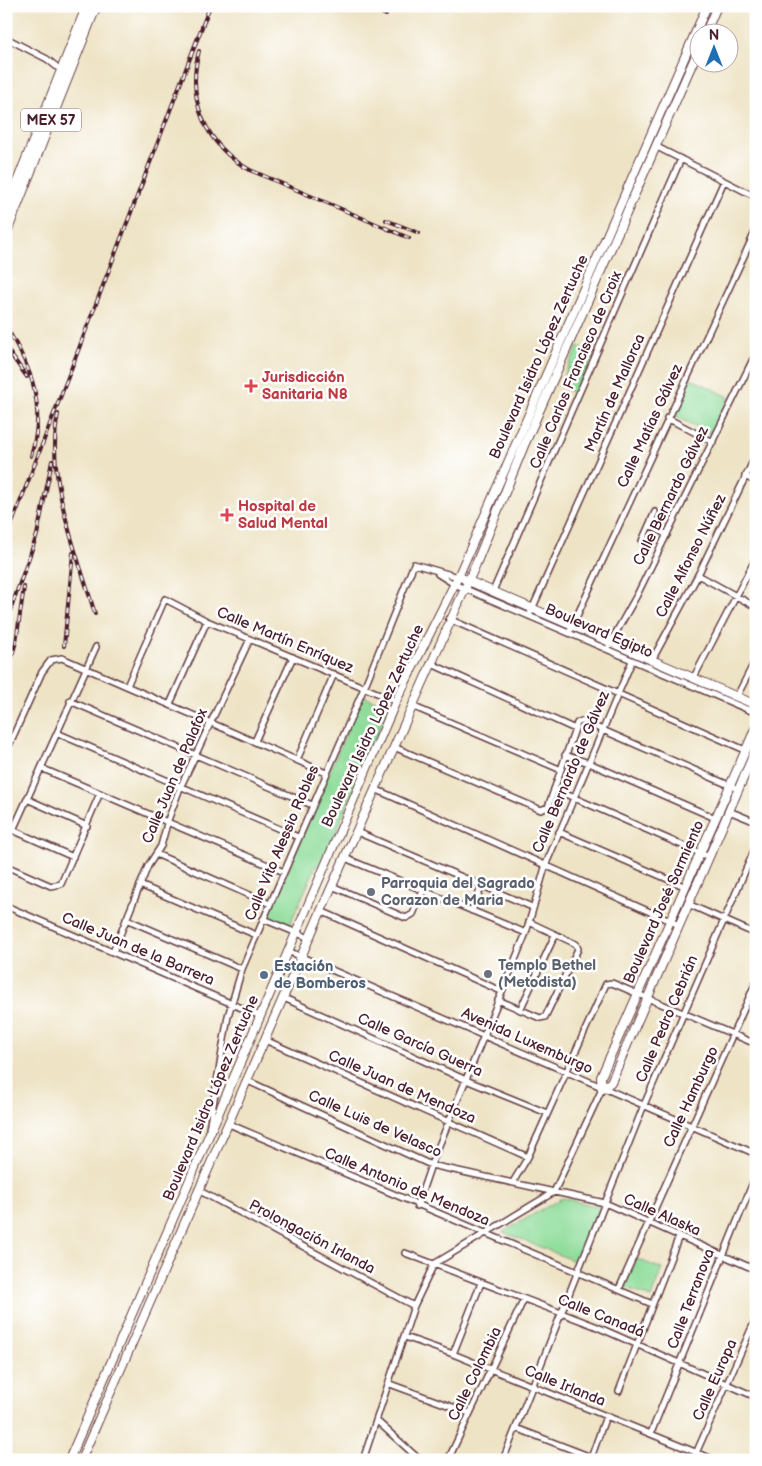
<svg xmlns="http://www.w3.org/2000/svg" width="762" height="1466" font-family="'Balsamiq Sans',sans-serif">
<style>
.green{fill:#90dd9b;stroke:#6d7e63}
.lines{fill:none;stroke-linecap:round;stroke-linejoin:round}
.street-casing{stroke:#633c42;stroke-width:8}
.secondary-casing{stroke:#633c42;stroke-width:10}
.primary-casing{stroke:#633c42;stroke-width:11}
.street{stroke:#fff;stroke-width:5}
.secondary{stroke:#fff;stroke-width:8}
.primary{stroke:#fff;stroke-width:9}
.rail-casing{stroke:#4a1f2b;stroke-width:4}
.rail{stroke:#fff;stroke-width:2;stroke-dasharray:5.5;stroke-linecap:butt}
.health-dot{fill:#e0444e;stroke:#fff;stroke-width:2}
.worship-dot{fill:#6b7280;stroke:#fff;stroke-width:2}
.service-dot{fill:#5c6f8a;stroke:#fff;stroke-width:2}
.labels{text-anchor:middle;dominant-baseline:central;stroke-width:5;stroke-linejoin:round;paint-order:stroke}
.shield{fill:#fff;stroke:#80626b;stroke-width:1}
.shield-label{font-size:14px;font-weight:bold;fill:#4a1f2b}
.street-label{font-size:15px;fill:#4a1f2b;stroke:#fff}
.health-label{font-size:15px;font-weight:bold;fill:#be3a42;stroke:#fff;text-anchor:start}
.worship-label{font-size:15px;font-weight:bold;fill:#5b616d;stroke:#fff;text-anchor:start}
.service-label{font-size:15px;font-weight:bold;fill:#4e5e75;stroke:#fff;text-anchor:start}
</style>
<rect width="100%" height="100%" fill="#fff"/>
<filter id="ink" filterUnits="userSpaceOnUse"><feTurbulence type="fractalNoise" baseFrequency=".02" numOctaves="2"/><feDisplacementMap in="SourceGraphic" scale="10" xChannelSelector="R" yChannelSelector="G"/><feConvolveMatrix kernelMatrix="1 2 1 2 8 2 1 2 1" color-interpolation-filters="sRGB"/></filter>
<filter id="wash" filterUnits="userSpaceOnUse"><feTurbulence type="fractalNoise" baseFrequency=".0096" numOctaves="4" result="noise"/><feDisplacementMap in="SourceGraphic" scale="20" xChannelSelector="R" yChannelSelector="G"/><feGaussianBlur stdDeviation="1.12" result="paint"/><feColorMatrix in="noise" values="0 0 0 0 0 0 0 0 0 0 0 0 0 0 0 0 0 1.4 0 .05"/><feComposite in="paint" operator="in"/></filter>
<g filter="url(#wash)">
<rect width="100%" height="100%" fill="#eee3c5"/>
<path class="green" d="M578 346 595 353 576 394 559 386Z
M690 378 729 397 711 434 673 415Z
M362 695 389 706 324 861 316 866 289 926 268 918Z
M562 1198 600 1207 577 1262 503 1232Z
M637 1259 662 1269 651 1298 624 1286Z"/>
</g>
<g filter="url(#ink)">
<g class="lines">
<defs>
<path id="street" d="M6 38 47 59 62 71
M655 146 756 197
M667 418 713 442
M745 476 756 482
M650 525 667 535
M642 541 655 512
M438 574 454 584 756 713
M698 575 756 607
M493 591 681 159
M529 616 724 181
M449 619 745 750
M569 633 756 230
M609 645 637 595 756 353
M651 662 698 575 756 455
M432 664 575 729
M693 679 756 558
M127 686 165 599 207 621 396 701
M736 698 756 659
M70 701 312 805
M170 704 207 621
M412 706 559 769
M57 733 298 837
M255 741 293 657
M394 747 541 810 548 807 575 729 577 723 582 721 738 789
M6 752 42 672 51 660 62 658 326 773
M565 755 589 763 715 818
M297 760 334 674
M41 768 284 872
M375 789 679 925
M554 789 709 857
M27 799 87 826
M729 811 756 822
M6 827 73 857
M13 830 96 647
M357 832 532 907
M559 832 686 887
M156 854 270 904
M345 858 526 933
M6 866 51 886 61 884 100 793
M140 885 256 935
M332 886 406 918 413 914 423 891
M688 904 756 934
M6 906 260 1016
M321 911 501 991
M472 911 482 885
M126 919 242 969
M263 919 309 938
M288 951 756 1154
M113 952 148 866 161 846 168 820 180 788 250 639
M284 998 466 1080 547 1113
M498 1000 540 1018 545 1017 578 949 576 944 529 922
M520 1010 555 935
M265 1040 528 1157
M248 1081 431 1165 605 1203 756 1270
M229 1124C369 1185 512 1243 652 1304
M209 1129 228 1016 242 969 364 688 414 564 458 577
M513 1182 528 1157 606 984 612 983 756 1044
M198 1190 414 1306
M417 1206 431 1165 526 933 546 864 632 661
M405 1253 595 1326 756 1397
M619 1289 756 982
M405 1337 453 1354 715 1460
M453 1354 481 1283
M390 1384 469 1413
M619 1391 679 1236
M377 1421 420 1460
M516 1428 591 1457
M651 1433 756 1175
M591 1458 606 1416
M363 1460 414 1306 434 1264 554 1192 602 1089
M448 1460 524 1299
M503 1460 644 1105 756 846
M693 1460 756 1318"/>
<path id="secondary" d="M706 32 717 6
M464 579 756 705
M602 1089 601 1077 756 727
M602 1089 611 1082 756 749
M69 1460 396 701 458 577 707 6
M81 1460 332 886 476 564 523 448 700 46"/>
<path id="primary" d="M6 211 87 6
M6 233 96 6"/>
</defs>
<use href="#street" class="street-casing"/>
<use href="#secondary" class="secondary-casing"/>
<use href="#primary" class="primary-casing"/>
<use href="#street" class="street"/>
<use href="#secondary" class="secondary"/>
<use href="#primary" class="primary"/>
<defs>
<path id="rail" d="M367 6 386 15
M199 51C186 100 206 146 250 170L409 238
M386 220 419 233
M6 327C33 370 46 406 31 456
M6 348 27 377
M58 414C45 478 77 553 95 614
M6 539 210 6
M6 622 37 535 52 461
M64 646 73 553
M6 676 16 642 24 587"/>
</defs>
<use href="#rail" class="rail-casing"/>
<use href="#rail" class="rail"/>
</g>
</g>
<g class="health-dot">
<path d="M248.5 378.5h5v5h5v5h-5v5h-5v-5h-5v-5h5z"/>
<path d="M224.5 507.5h5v5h5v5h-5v5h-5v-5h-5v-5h5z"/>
</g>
<g class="worship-dot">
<circle cx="371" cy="892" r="5"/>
<circle cx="488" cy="974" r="5"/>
</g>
<circle class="service-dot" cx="264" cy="975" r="5"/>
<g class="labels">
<rect class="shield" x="21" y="108.5" width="60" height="23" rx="4"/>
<g class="shield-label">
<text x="51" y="120">MEX 57</text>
</g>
<g class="street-label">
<text transform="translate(539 357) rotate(-66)">Boulevard Isidro López Zertuche</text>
<text transform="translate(576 370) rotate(-67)">Calle Carlos Francisco de Croix</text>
<text transform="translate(615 393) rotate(-66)">Martín de Mallorca</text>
<text transform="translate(650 426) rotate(-65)">Calle Matías Gálvez</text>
<text transform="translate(671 496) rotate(-64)">Calle Bernardo Gálvez</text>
<text transform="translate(691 556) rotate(-63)">Calle Alfonso Núñez</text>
<text transform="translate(599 631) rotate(23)">Boulevard Egipto</text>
<text transform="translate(285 640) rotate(23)">Calle Martín Enríquez</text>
<text transform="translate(373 726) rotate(-65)">Boulevard Isidro López Zertuche</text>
<text transform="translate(571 772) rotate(-67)">Calle Bernardo de Gálvez</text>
<text transform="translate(175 776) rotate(-67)">Calle Juan de Palafox</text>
<text transform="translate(282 843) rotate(-67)">Calle Vito Alessio Robles</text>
<text transform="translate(664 902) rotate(-66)">Boulevard José Sarmiento</text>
<text transform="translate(138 949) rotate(23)">Calle Juan de la Barrera</text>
<text transform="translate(667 1019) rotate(-67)">Calle Pedro Cebrián</text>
<text transform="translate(527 1041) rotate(24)">Avenida Luxemburgo</text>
<text transform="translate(420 1045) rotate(24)">Calle García Guerra</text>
<text transform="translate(402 1087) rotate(24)">Calle Juan de Mendoza</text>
<text transform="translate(691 1097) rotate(-65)">Calle Hamburgo</text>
<text transform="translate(211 1098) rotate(-67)">Boulevard Isidro López Zertuche</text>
<text transform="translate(375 1124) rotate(24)">Calle Luis de Velasco</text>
<text transform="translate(407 1187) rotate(23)">Calle Antonio de Mendoza</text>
<text transform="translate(662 1215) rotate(24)">Calle Alaska</text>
<text transform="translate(312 1237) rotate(28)">Prolongación Irlanda</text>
<text transform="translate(691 1299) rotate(-69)">Calle Terranova</text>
<text transform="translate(601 1316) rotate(22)">Calle Canadá</text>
<text transform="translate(475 1374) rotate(-64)">Calle Colombia</text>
<text transform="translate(715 1380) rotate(-66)">Calle Europa</text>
<text transform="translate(565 1386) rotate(22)">Calle Irlanda</text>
</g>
<g class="health-label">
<text x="262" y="377">Jurisdicción<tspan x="262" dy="17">Sanitaria N8</tspan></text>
<text x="238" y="506">Hospital de<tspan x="238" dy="17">Salud Mental</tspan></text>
</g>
<g class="worship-label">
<text x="381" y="883">Parroquia del Sagrado<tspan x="381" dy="17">Corazon de Maria</tspan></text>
<text x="498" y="965">Templo Bethel<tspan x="498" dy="17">(Metodista)</tspan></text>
</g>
<g class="service-label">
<text x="274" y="966">Estación<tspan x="274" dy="17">de Bomberos</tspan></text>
</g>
</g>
<rect width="762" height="1466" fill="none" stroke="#fff" stroke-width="25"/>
<g transform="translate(714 48)"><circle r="24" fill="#ffffff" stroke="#b7a5aa"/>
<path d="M0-4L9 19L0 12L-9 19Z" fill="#1f6fb2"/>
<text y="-8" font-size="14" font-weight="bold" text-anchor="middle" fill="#4a1f2b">N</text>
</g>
</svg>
